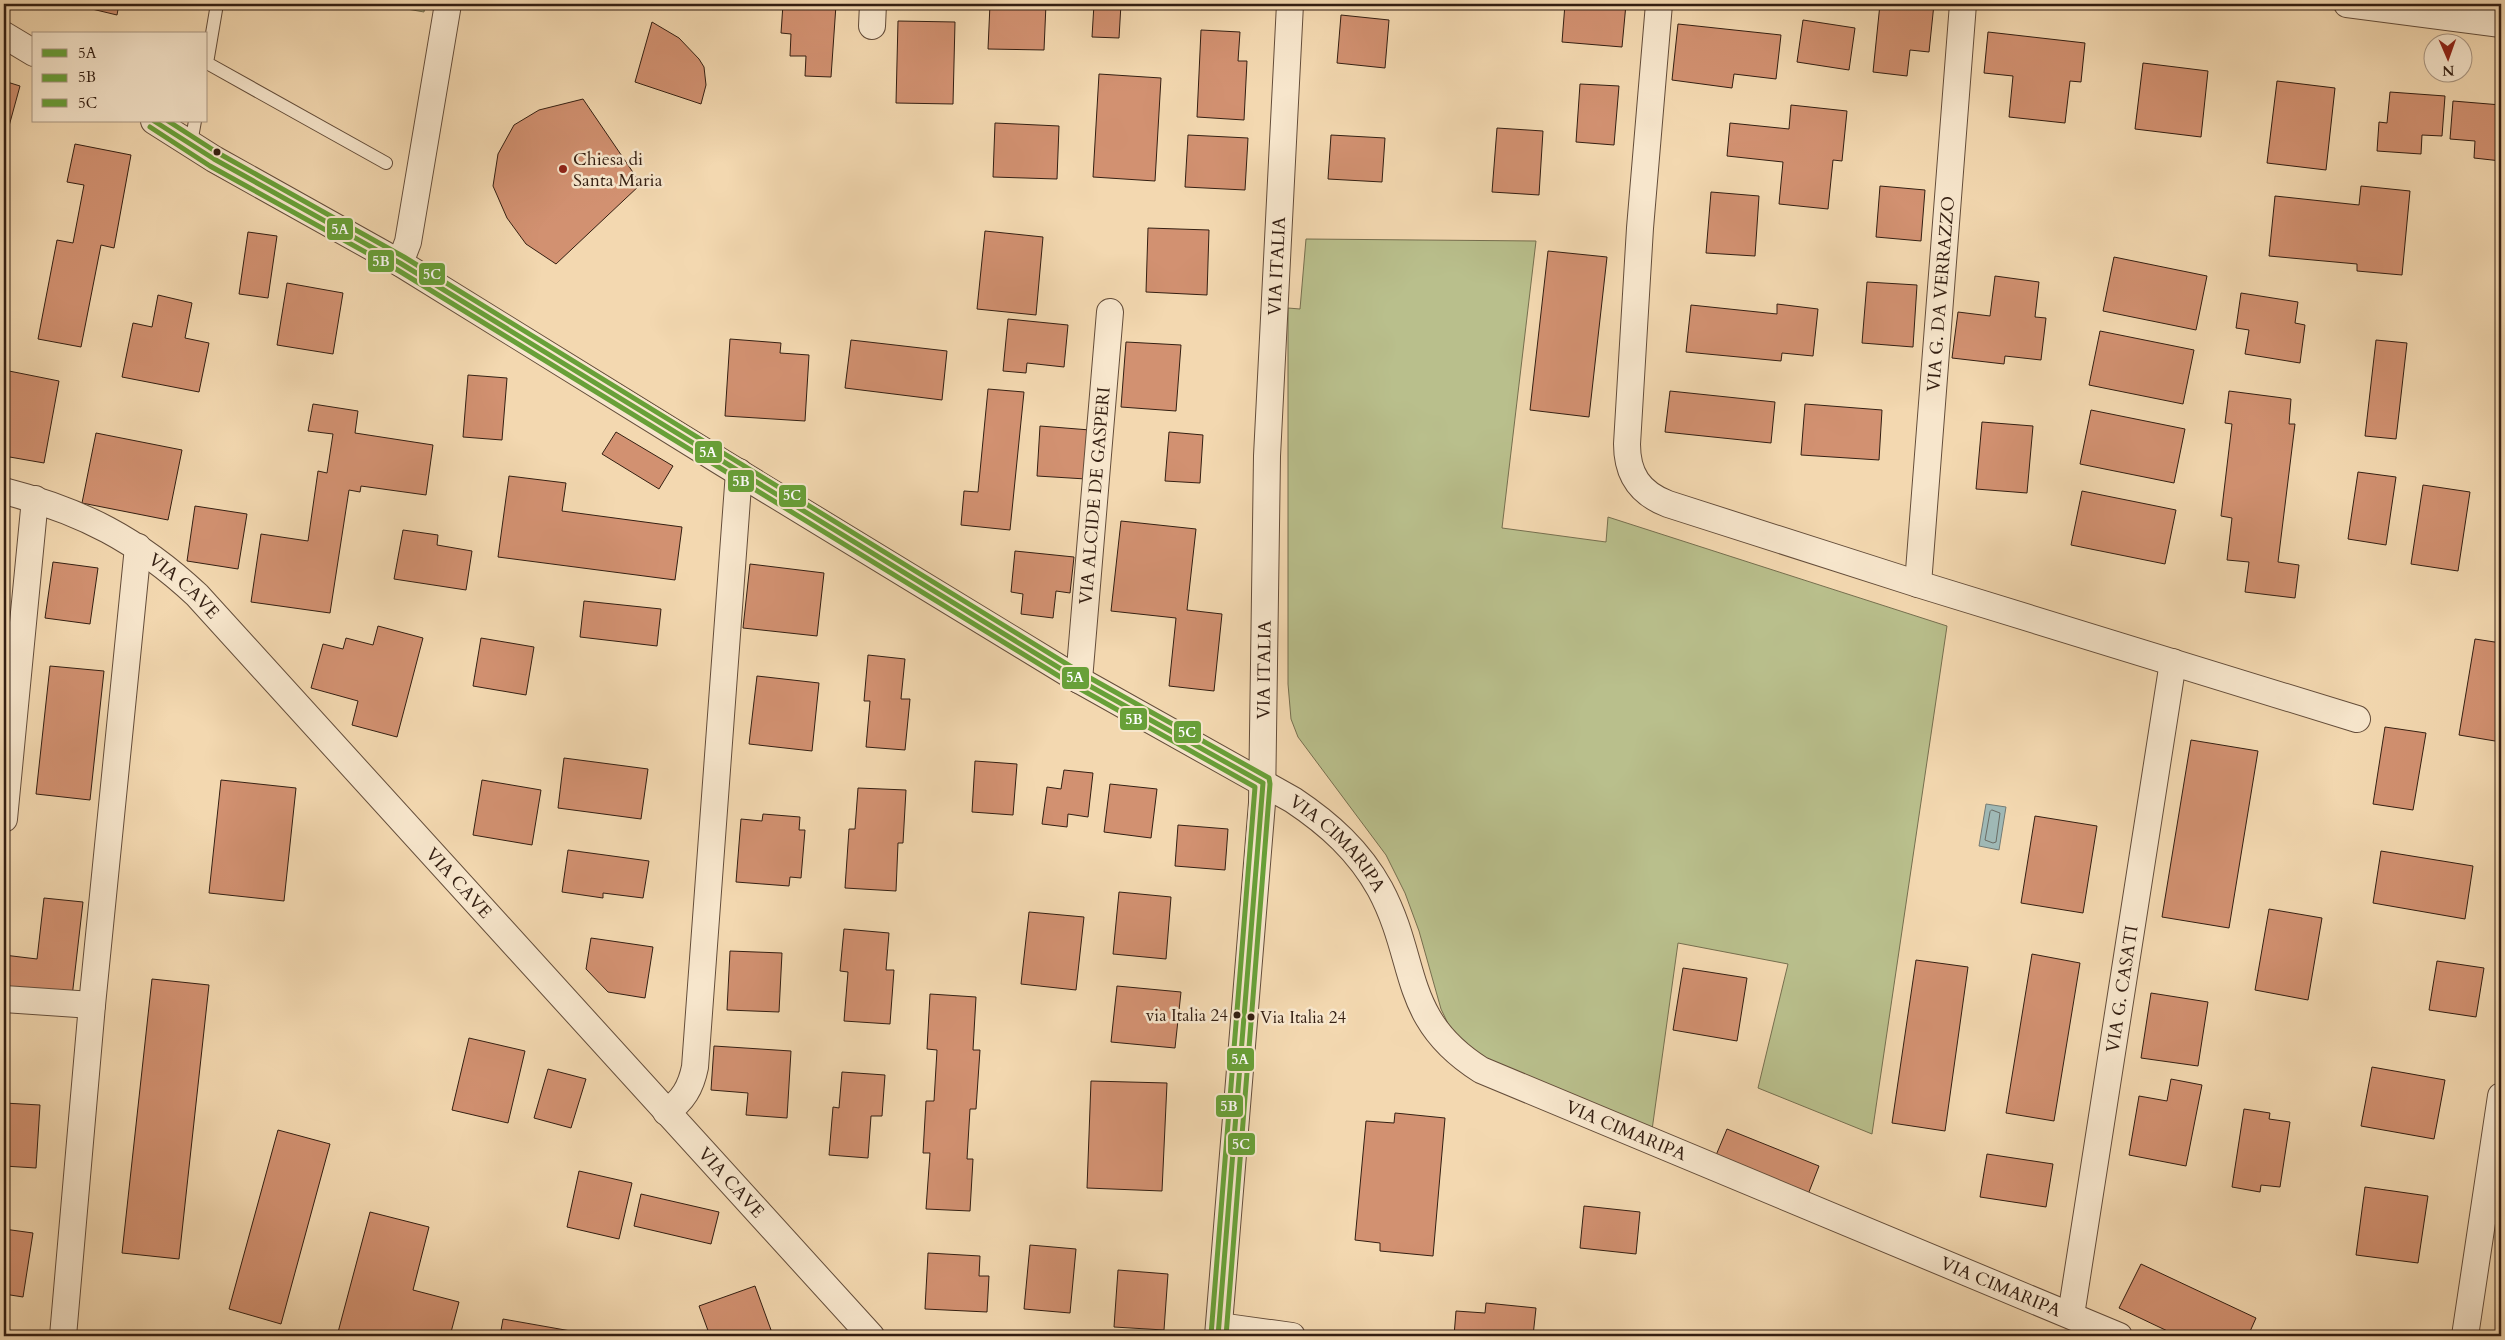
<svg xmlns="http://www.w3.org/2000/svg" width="2505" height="1340" font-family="Cardo,serif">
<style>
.green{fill:#b9bf8c;stroke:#766f4f}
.water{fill:#9fb8b5;stroke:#747b74}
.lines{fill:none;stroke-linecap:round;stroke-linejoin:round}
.shore{stroke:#6a6c64;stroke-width:1}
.building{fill:#d29171;stroke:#341f12}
.service-casing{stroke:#644d3a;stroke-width:14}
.minor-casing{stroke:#644d3a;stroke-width:28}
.service{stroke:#f7e6cc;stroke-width:12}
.minor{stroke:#f7e6cc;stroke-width:26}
.bus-1-casing{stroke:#f7e6cc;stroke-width:9}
.bus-2-casing{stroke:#f7e6cc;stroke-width:9}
.bus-3-casing{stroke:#f7e6cc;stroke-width:9}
.bus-1{stroke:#68a038;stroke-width:5}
.bus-2{stroke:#68a038;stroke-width:5}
.bus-3{stroke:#68a038;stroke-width:5}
.bus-dot{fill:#341f12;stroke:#f7e6cc;stroke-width:2}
.poi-dot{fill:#8f2418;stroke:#f7e6cc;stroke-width:2}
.labels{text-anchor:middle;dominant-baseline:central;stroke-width:5;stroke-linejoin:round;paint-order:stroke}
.bus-label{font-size:17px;fill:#341f12;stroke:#f7e6cc;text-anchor:end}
.poi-label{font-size:18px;fill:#341f12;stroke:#f7e6cc;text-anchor:start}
.street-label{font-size:18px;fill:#341f12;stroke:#f7e6cc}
.line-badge{stroke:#f7e6cc;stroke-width:2}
.badge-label{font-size:14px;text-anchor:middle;font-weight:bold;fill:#fff}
</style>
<rect width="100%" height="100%" fill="#f3d8b0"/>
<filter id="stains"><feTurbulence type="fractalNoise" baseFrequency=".004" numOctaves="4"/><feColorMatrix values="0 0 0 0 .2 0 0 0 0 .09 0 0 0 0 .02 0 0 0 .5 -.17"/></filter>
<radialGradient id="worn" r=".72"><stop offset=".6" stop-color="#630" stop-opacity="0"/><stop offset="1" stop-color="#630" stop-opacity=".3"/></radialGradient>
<path class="green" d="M379 4H425L424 12Z
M1306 239 1536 241 1502 528 1606 542 1608 517 1947 626 1872 1134 1758 1088 1788 964 1678 943 1652 1130 1504 1071 1454 1036 1441 1009 1419 931 1405 893 1386 855 1298 737 1291 719 1288 684V308L1300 309Z"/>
<path class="water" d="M1986 804 2006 807 1999 850 1979 846Z"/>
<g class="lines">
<path class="shore" d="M1992 810 2000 813 1996 842 1993 843 1985 840 1990 812Z"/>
</g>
<path class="building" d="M71 4H119L117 15Z
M783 4 836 5 831 77 805 76 806 56H790L791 34 781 33Z
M990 4H1046L1044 50 988 49Z
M1094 4H1121L1119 38 1092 37Z
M1565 4H1626L1622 47 1562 42Z
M1880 4 1912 6V4H1934L1929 52 1910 50 1907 76 1873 72Z
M1341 15 1389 20 1385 68 1337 63Z
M1803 20 1855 28 1849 70 1797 62Z
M898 21 955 22 953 104 896 103Z
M652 22 679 38 699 59 704 67 706 85 701 104 635 82Z
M1678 24 1781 35 1776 79 1734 74 1732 88 1672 80Z
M1201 30 1240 32 1238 61H1247L1244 120 1197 117Z
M1988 32 2085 43 2081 82 2070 81 2065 123 2009 117 2013 76 1984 73Z
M2143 63 2208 71 2201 137 2135 129Z
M1099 74 1161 78 1155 181 1093 177Z
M4 81 20 86 6 137H4Z
M2277 81 2335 88 2326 170 2267 163Z
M1580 84 1619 86 1614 145 1576 142Z
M2390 92 2445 96 2442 136 2422 135 2421 154 2377 151 2379 122 2387 123Z
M583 99 641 184 556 264 526 244 507 218 493 186 498 154 514 125 539 110Z
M2453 101 2501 105V161L2474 158 2475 141 2450 139Z
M1791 105 1847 111 1842 161 1833 160 1828 209 1779 204 1783 162 1727 156 1730 123 1789 129Z
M995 123 1059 126 1057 179 993 177Z
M1497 128 1543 131 1539 195 1492 192Z
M1188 135 1248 138 1245 190 1185 187Z
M1331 135 1385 138 1382 182 1328 179Z
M75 144 131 155 114 248 101 245 81 347 38 339 57 240 73 243 84 185 67 182Z
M1880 186 1925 190 1921 241 1876 237Z
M2361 186 2410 191 2402 275 2357 271V264L2269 256 2275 196 2359 205Z
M1711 192 1759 196 1755 256 1706 253Z
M1148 228 1209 230 1207 295 1146 292Z
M985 231 1043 237 1036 315 977 309Z
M248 232 277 236 268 298 239 294Z
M1548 251 1607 257 1589 417 1530 410Z
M2114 257 2207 276 2196 330 2103 311Z
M1995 276 2039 282 2035 317 2046 318 2041 360 2005 356 2004 364 1952 358 1958 312 1990 316Z
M1867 282 1917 285 1913 347 1862 343Z
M287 283 343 293 333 354 277 345Z
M2241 293 2298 302 2295 323 2305 325 2300 363 2245 354 2249 330 2236 328Z
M158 295 192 303 185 338 209 343 199 392 122 377 133 323 152 327Z
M1777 304 1818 309 1813 356 1782 353 1781 361 1686 352 1691 305 1777 314Z
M1008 319 1068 325 1064 367 1027 363 1026 373 1003 371Z
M2100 331 2194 350 2183 404 2089 385Z
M730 339 781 343 780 353 809 355 805 421 725 416Z
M851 340 947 351 942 400 845 388Z
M2376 340 2407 343 2396 439 2365 436Z
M1126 342 1181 345 1176 411 1121 407Z
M4 370 59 381 44 463 4 456Z
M468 375 507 378 502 440 463 437Z
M988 389 1024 392 1010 530 961 525 964 491 978 492Z
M1670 391 1775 402 1771 443 1665 432Z
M2229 391 2291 399 2289 424H2295L2278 562 2299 565 2295 598 2245 592 2249 562 2227 560 2232 518 2221 516 2232 424 2225 423Z
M313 404 358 411 355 433 433 445 426 495 361 486 360 492 349 490 330 613 251 602 261 534 308 541 318 471 327 473 333 434 308 431Z
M1805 404 1882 410 1879 460 1801 455Z
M2091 410 2185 429 2174 483 2080 464Z
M1982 422 2033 426 2027 493 1976 489Z
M1040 426 1090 430 1086 479 1037 476Z
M616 432 673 466 659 489 602 454Z
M1169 432 1203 435 1200 483 1165 481Z
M96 433 182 450 168 520 82 503Z
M2358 472 2396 477 2386 545 2348 539Z
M509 476 566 483 562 511 682 527 675 580 498 557Z
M2423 485 2470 492 2458 571 2411 564Z
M2082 491 2176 510 2165 564 2071 545Z
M195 506 247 514 238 569 187 561Z
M1121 521 1196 529 1187 610 1222 614 1214 691 1169 686 1176 618 1111 611Z
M403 530 438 535 437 545 472 551 466 590 394 579Z
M1015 551 1074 557 1070 593 1056 591 1053 618 1021 614 1023 594 1011 592Z
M53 562 98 568 90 624 45 618Z
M750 564 824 573 817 636 743 628Z
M584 601 661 609 657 646 580 637Z
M378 626 423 638 397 737 352 725 358 701 311 688 323 644 343 649 346 638 373 645Z
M481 638 534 647 526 695 473 686Z
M2475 639 2501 643V742L2459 735Z
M868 655 905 659 901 699H910L905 750 866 747 870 701H864Z
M50 666 104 671 90 800 36 794Z
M757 676 819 683 812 751 749 744Z
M2385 727 2426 733 2413 810 2373 804Z
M2191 740 2258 751 2229 928 2162 917Z
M564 758 648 769 641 819 558 808Z
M975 761 1017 764 1013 815 972 812Z
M1064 770 1093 773 1088 817 1068 814 1067 827 1042 824 1047 787 1061 789Z
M221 780 296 788 284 901 209 893Z
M482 780 541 790 532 845 473 835Z
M1110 784 1157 789 1151 838 1104 832Z
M858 788 906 790 903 843H898L896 891 845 888 849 829H855Z
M763 814 800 817 799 830H805L801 878 790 877 789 886 736 882 741 819 762 821Z
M2035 816 2097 826 2083 913 2021 903Z
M1178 825 1228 829 1225 870 1175 866Z
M568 850 649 861 643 898 603 893V898L562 892Z
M2381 851 2473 866 2465 919 2373 903Z
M1119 892 1171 897 1166 959 1113 954Z
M44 898 83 902 72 997 4 989V955L37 959Z
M2269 909 2322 918 2308 1000 2255 990Z
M1029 912 1084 917 1076 990 1021 984Z
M844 929 889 933 886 970H894L890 1024 844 1021 848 972 840 971Z
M591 938 653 947 645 998 608 992 586 969Z
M730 951 782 953 779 1012 727 1010Z
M2032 954 2080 963 2054 1121 2006 1113Z
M1916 960 1968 967 1945 1131 1892 1123Z
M2437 961 2484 968 2476 1017 2429 1010Z
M1683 968 1747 978 1737 1041 1673 1030Z
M152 979 209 985 179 1259 122 1253Z
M1117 986 1181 992 1175 1048 1111 1042Z
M2151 993 2208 1002 2198 1066 2141 1058Z
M930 994 976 997 973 1050H980L976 1109H970L967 1159H973L970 1211 926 1209 930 1153H923L926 1101H934L937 1050 927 1049Z
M469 1038 525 1051 508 1123 452 1110Z
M714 1046 791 1051 787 1118 746 1115 748 1093 711 1090Z
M2372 1067 2445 1080 2434 1139 2361 1126Z
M548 1069 586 1079 571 1128 534 1118Z
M842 1072 885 1075 882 1116H871L868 1158 829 1155 833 1107 839 1108Z
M2171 1079 2202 1085 2186 1166 2129 1155 2139 1096 2167 1101Z
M1091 1081 1167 1083 1162 1191 1087 1188Z
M4 1103 40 1105 36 1168 4 1166Z
M2244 1109 2270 1113 2269 1119 2290 1122 2280 1187 2261 1185 2260 1192 2232 1187Z
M1395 1113 1445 1118 1433 1256 1380 1251V1243L1355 1240 1366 1121 1394 1123Z
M1727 1129 1819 1166 1807 1197 1714 1160Z
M278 1130 330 1144 281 1324 229 1309Z
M1987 1154 2053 1164 2046 1207 1980 1197Z
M579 1171 632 1183 619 1239 567 1227Z
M2365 1187 2428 1196 2418 1263 2356 1255Z
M641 1194 719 1212 711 1244 634 1226Z
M1584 1206 1640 1212 1636 1254 1580 1248Z
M370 1212 429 1227 413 1290 459 1302 450 1336H337Z
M4 1229 33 1233 23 1297 4 1294Z
M1030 1245 1076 1249 1070 1313 1024 1309Z
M928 1253 980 1256 979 1276H989L987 1312 925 1309Z
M2141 1264 2256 1318 2248 1336H2178L2119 1308Z
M1118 1270 1168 1274 1164 1330 1114 1327Z
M755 1286 771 1330 752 1336H710L699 1306Z
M1486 1303 1536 1308 1533 1336H1454L1456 1311 1485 1313Z
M503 1319 599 1336H500Z"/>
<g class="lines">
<defs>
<path id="service" d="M217 4 207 63 386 163
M191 143 195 121"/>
<g id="minor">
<path d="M1659 4 1640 228 1627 444C1627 474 1639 493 1668 504L1918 584 2357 719"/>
<path d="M2347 4 2501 24"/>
<path d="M872 26 873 4"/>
<path d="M4 35 34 53"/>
<path id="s1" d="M154 121 214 159 400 263 723 463 1079 680 1293 800C1329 824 1359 851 1380 889 1419 962 1400 1019 1481 1070L2119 1336"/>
<path d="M400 263 408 242 448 4"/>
<path id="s2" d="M4 491C82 511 138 540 197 595L871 1336"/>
<path id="s3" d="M1918 584 1963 4"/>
<path id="s4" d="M1079 680 1110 312"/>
<path d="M4 819 35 499"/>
<path d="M4 999 92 1005"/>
<path d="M666 1112C683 1101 691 1087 695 1067L739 472"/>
<path id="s5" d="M2071 1315 2173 662"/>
<path d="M1219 1326 1292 1336"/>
<path d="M63 1336 92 1005 138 547"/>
<path id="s6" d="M1218 1336 1262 803 1267 456 1290 4"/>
<path d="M2465 1336 2501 1096"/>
</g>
</defs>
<use href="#service" class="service-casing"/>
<use href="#minor" class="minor-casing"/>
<use href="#service" class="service"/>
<use href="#minor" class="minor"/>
<defs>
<path id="bus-1" d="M154 121 214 159 400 263 1079 680 1263 783
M1218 1336 1263 783"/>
<path id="bus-2" d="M150 127 210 166 396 269 1075 686 1255 787 1211 1335"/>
<path id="bus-3" d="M168 121 218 153 404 257 1083 674 1269 778 1270 784 1226 1336"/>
</defs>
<use href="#bus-1" class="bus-1-casing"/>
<use href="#bus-2" class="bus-2-casing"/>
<use href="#bus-3" class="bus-3-casing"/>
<use href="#bus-1" class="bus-1"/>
<use href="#bus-2" class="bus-2"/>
<use href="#bus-3" class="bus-3"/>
</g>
<g class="bus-dot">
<circle cx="217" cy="152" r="4.5"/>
<circle cx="1237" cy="1015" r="4.5"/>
<circle cx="1251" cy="1017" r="4.5"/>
</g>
<circle class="poi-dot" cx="563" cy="169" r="5"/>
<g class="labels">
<g class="bus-label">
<text x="1228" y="1015">via Italia 24</text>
<text x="1260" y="1017" text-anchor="start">Via Italia 24</text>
</g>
<g class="poi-label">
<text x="573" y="159">Chiesa di<tspan x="573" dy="21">Santa Maria</tspan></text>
</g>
<g class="street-label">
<text stroke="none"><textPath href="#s6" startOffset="1072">VIA ITALIA</textPath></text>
<text stroke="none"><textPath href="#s3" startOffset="291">VIA G. DA VERRAZZO</textPath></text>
<text stroke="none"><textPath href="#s4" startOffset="185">VIA ALCIDE DE GASPERI</textPath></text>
<text stroke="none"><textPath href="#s2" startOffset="206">VIA CAVE</textPath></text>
<text stroke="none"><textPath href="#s6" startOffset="668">VIA ITALIA</textPath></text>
<text stroke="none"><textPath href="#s1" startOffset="1389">VIA CIMARIPA</textPath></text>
<text stroke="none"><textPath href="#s2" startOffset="611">VIA CAVE</textPath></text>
<text stroke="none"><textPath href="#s5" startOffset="330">VIA G. CASATI</textPath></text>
<text stroke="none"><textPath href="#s1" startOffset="1822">VIA CIMARIPA</textPath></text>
<text stroke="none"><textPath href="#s2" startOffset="1016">VIA CAVE</textPath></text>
<text stroke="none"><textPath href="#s1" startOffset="2228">VIA CIMARIPA</textPath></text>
</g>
</g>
<g class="line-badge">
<rect x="326" y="217" width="28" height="24" rx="5" fill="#68a038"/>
<rect x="367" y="249" width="28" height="24" rx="5" fill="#68a038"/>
<rect x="418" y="262" width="28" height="24" rx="5" fill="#68a038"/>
<rect x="694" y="440" width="29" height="24" rx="5" fill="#68a038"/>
<rect x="727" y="469" width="28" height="24" rx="5" fill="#68a038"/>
<rect x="778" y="484" width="29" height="24" rx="5" fill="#68a038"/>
<rect x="1061" y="666" width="29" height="24" rx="5" fill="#68a038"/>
<rect x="1119" y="707" width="29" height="24" rx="5" fill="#68a038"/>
<rect x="1173" y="720" width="29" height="24" rx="5" fill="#68a038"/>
<rect x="1226" y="1047" width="29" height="25" rx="5" fill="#68a038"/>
<rect x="1215" y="1094" width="29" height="24" rx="5" fill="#68a038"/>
<rect x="1227" y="1132" width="29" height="24" rx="5" fill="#68a038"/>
</g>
<g class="badge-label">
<text x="340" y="234">5A</text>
<text x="381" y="266">5B</text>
<text x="432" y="279">5C</text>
<text x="708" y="457">5A</text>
<text x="741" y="486">5B</text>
<text x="792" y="500">5C</text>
<text x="1075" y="682">5A</text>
<text x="1134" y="724">5B</text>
<text x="1187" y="737">5C</text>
<text x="1240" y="1064">5A</text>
<text x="1229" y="1111">5B</text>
<text x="1241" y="1149">5C</text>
</g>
<rect width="2505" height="1340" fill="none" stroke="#f3d8b0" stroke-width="20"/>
<rect x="5" y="5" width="2495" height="1330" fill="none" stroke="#341f12" stroke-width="2.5"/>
<rect x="10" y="10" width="2485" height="1320" fill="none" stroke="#341f12"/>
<rect x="32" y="32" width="175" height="90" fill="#f7e6cc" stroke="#a99682"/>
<rect x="42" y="49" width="25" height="8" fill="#68a038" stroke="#a99682"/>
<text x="78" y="58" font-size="15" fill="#341f12">5A</text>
<rect x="42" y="74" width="25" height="8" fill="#68a038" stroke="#a99682"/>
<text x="78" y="82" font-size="15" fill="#341f12">5B</text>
<rect x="42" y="99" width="25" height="8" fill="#68a038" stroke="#a99682"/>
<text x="78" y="108" font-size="15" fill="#341f12">5C</text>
<g transform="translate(2448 58) rotate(178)"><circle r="24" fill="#f7e6cc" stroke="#a99682"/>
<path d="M0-4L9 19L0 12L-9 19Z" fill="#8f2418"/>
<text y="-8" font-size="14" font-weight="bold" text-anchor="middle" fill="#341f12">N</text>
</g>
<rect width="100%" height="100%" filter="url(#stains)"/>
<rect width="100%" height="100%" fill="url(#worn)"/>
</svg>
